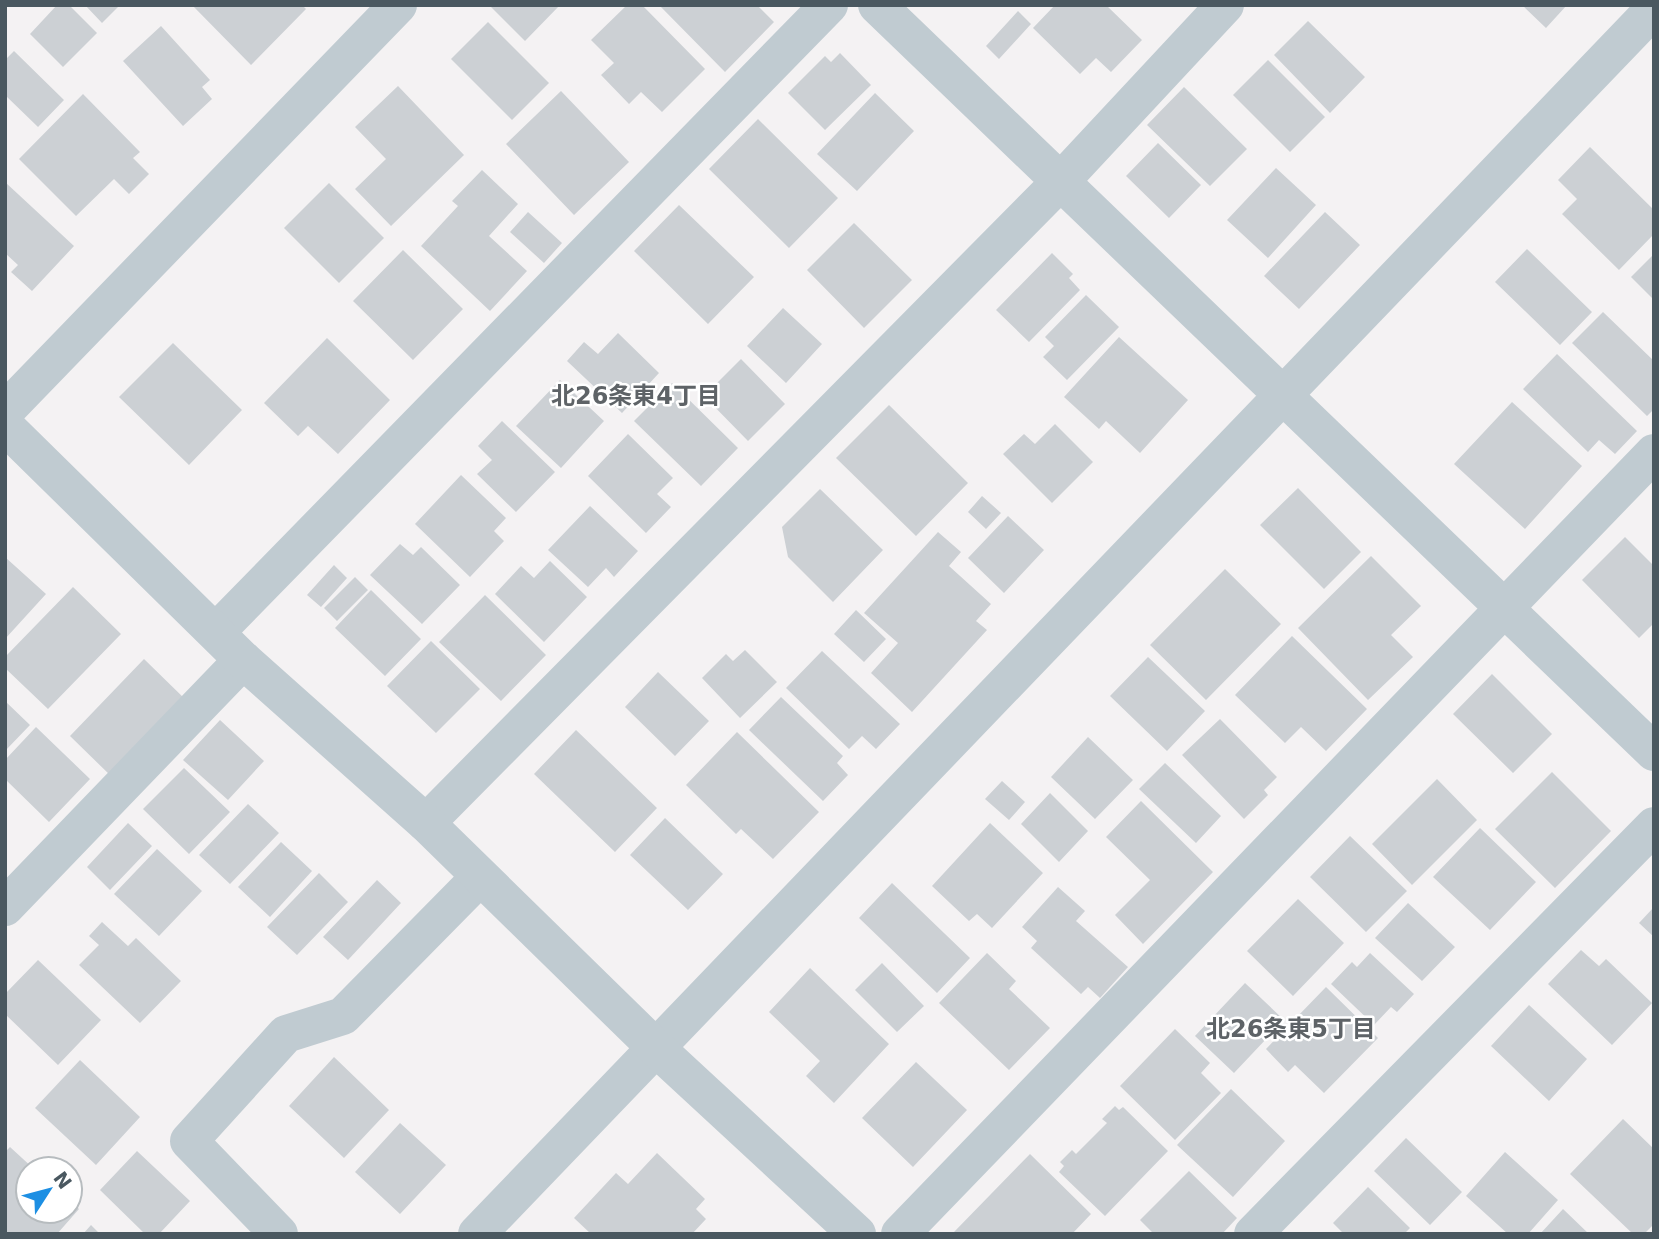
<svg xmlns="http://www.w3.org/2000/svg" width="1659" height="1239" font-family="'DejaVu Sans','Noto Sans JP',sans-serif">
<style>
.building{fill:#ccd0d4}
.lines{fill:none;stroke-linecap:round;stroke-linejoin:round}
.minor{stroke:#c0cbd1;stroke-width:38}
.tertiary{stroke:#c0cbd1;stroke-width:38}
.labels{text-anchor:middle;dominant-baseline:central;stroke-width:5;stroke-linejoin:round;paint-order:stroke}
.neighbourhood-label{font-size:24px;font-weight:bold;fill:#5e6367;stroke:#fff}
</style>
<rect width="100%" height="100%" fill="#f4f2f3"/>
<path class="building" d="M57 5H69L97 33 63 67 30 34Z
M85 5H120L102 23Z
M192 5H302L306 9 251 65Z
M489 5H560L525 41Z
M627 5H642L705 69 662 112 641 92 629 104 601 75 614 63 591 40Z
M659 5H757L774 22 725 72Z
M1055 5H1106L1142 40 1111 72 1096 58 1080 74 1033 28Z
M1522 5H1567L1546 28Z
M1018 11 1031 24 999 59 986 46Z
M1308 21 1365 77 1330 113 1274 55Z
M488 22 549 83 512 120 451 59Z
M161 26 210 80 202 87 212 99 183 126 123 61Z
M14 51 64 100 38 127 5 95V60Z
M840 53 871 85 825 130 788 93 825 56 831 62Z
M1268 60 1325 117 1290 152 1233 95Z
M398 86 464 155 391 226 355 189 386 159 355 127Z
M1184 87 1247 149 1210 186 1147 125Z
M561 91 629 162 574 215 506 144Z
M875 93 914 131 857 191 817 154Z
M83 94 140 152 133 158 149 174 129 194 114 179 76 216 19 159Z
M758 119 838 198 789 248 709 169Z
M1158 143 1201 185 1169 218 1126 176Z
M1590 147 1654 210V234L1619 270 1562 214 1577 199 1558 180Z
M1276 168 1316 205 1268 258 1227 220Z
M482 170 518 204 489 236 527 271 490 311 421 246 458 206 452 201Z
M5 182 74 246 32 291 11 272 18 265 5 253Z
M329 183 384 238 339 283 284 228Z
M679 205 754 277 708 324 634 251Z
M528 212 562 243 544 263 510 232Z
M1325 212 1360 245 1299 309 1264 276Z
M854 223 912 280 864 328 807 270Z
M1527 249 1592 312 1560 345 1495 282Z
M403 250 463 309 413 360 353 301Z
M1052 253 1073 274 1069 278 1080 290 1029 342 996 310Z
M1654 254V300L1631 277Z
M1086 295 1119 327 1067 380 1043 357 1054 346 1045 337Z
M783 308 822 344 786 383 747 346Z
M1603 312 1654 361V409L1647 416 1572 343Z
M618 333 659 373 622 413 567 361 584 342 598 354Z
M1119 337 1188 400 1140 453 1106 421 1099 429 1064 397Z
M327 338 390 400 338 454 308 426 298 436 264 403Z
M173 343 242 410 189 465 119 397Z
M1557 354 1637 431 1615 454 1599 440 1588 452 1523 389Z
M741 359 785 404 748 441 704 396Z
M560 380 604 421 561 468 516 426Z
M672 383 738 448 701 486 634 421Z
M1512 402 1582 466 1525 529 1454 464Z
M889 405 968 483 916 536 836 458Z
M502 421 555 472 516 512 477 474 492 460 478 446Z
M1055 424 1093 462 1052 503 1003 454 1024 434 1035 444Z
M628 434 673 478 657 494 671 507 646 533 588 476Z
M461 475 506 518 494 531 504 541 470 577 415 524Z
M1298 488 1361 552 1324 589 1260 525Z
M820 489 883 550 833 602 788 557 782 527Z
M982 496 1001 513 986 529 968 512Z
M590 506 638 551 614 577 606 568 588 587 548 550Z
M1008 516 1044 550 1004 593 968 558Z
M938 532 961 552 949 566 991 604 976 621 987 630 912 712 871 673 898 643 864 613Z
M1625 537 1654 566V623L1639 638 1582 580Z
M400 544 413 555 421 547 460 585 422 624 370 575Z
M1371 556 1421 606 1391 635 1413 657 1368 700 1298 628Z
M5 557 46 594 5 639Z
M550 561 587 597 544 642 495 594 521 566 534 578Z
M334 565 347 578 321 607 307 595Z
M1225 569 1281 624 1206 700 1150 645Z
M355 577 368 590 337 621 324 608Z
M73 587 121 634 48 709 5 668V657Z
M371 590 421 639 385 676 335 628Z
M485 595 546 655 501 701 439 642Z
M856 610 886 639 864 662 834 634Z
M1292 636 1367 709 1326 751 1301 727 1285 743 1235 695Z
M431 641 480 689 436 733 387 686Z
M745 650 777 682 740 718 702 678 726 654 733 661Z
M822 651 900 724 876 749 862 736 849 749 786 688Z
M1148 657 1205 711 1167 751 1110 696Z
M144 659 187 701 113 778 70 736Z
M658 672 709 721 675 756 625 707Z
M1492 674 1552 734 1513 773 1453 714Z
M781 697 843 756 837 763 848 775 823 801 749 730Z
M5 701 30 725 5 751Z
M1220 719 1277 777 1264 790 1268 795 1244 819 1182 755Z
M220 720 264 761 228 800 183 760Z
M36 727 90 779 49 822 5 779V760Z
M576 730 657 808 615 852 534 774Z
M737 732 819 812 773 859 741 829 736 834 686 785Z
M1088 737 1133 780 1095 819 1051 777Z
M1165 763 1221 816 1196 843 1139 789Z
M184 768 230 812 189 854 143 809Z
M1552 772 1611 831 1555 888 1495 829Z
M1437 779 1477 820 1412 885 1372 844Z
M1002 781 1025 802 1009 820 985 799Z
M1050 793 1088 831 1059 862 1021 824Z
M1141 801 1213 872 1143 944 1115 915 1150 880 1106 837Z
M248 804 279 833 230 884 199 855Z
M665 818 723 874 688 910 630 855Z
M128 823 152 846 110 890 87 867Z
M990 823 1043 873 992 928 977 914 969 921 932 886Z
M1480 828 1536 882 1490 930 1433 877Z
M1350 836 1407 891 1366 932 1310 877Z
M281 842 312 871 270 917 238 887Z
M157 849 202 891 159 936 114 894Z
M319 873 348 902 297 955 267 927Z
M377 880 401 903 348 960 323 937Z
M892 883 970 958 937 993 859 918Z
M1058 887 1085 911 1076 921 1128 967 1100 998 1088 987 1081 994 1031 948 1037 941 1022 927Z
M1298 899 1344 943 1293 996 1247 951Z
M1408 903 1455 947 1422 981 1375 938Z
M1654 907V937L1639 923Z
M102 922 128 946 136 938 181 981 140 1023 79 965 99 945 89 936Z
M1581 950 1599 966 1606 959 1652 1003 1612 1045 1548 984Z
M987 953 1016 981 1009 989 1050 1028 1009 1070 939 1003Z
M1370 953 1414 994 1397 1012 1391 1007 1374 1025 1331 984 1352 962 1357 967Z
M38 960 101 1020 58 1065 5 1014V994Z
M882 963 924 1006 897 1032 855 990Z
M810 968 889 1044 834 1103 806 1076 820 1061 769 1012Z
M1245 983 1284 1020 1234 1073 1195 1036Z
M1326 987 1378 1038 1324 1093 1295 1065 1288 1072 1266 1049Z
M1529 1005 1587 1059 1549 1101 1491 1046Z
M1175 1029 1210 1063 1201 1073 1221 1093 1175 1140 1120 1086Z
M334 1057 389 1110 344 1158 289 1106Z
M80 1060 140 1117 96 1165 35 1108Z
M916 1062 967 1110 913 1167 862 1118Z
M1231 1089 1285 1141 1233 1197 1177 1145Z
M1115 1106 1119 1110 1123 1107 1168 1151 1105 1216 1059 1172 1064 1166 1060 1162 1072 1150 1076 1154 1107 1123 1102 1119Z
M1623 1119 1654 1149V1224L1644 1234H1633L1570 1174Z
M400 1123 446 1165 400 1214 355 1172Z
M1406 1138 1462 1192 1430 1225 1374 1171Z
M10 1147 34 1169H28V1211H70V1201L79 1209 57 1234H9L5 1231V1152Z
M137 1151 190 1201 159 1234H145L100 1190Z
M1505 1152 1558 1200 1528 1234H1508L1466 1196Z
M657 1153 705 1199 696 1209 706 1219 692 1234H591L574 1218 616 1173 628 1184Z
M1030 1154 1091 1214 1072 1234H956L954 1232Z
M1189 1171 1237 1218 1222 1234H1154L1140 1220Z
M1368 1187 1410 1228 1404 1234H1344L1333 1223Z
M1563 1209 1589 1234H1540Z
M91 1225 100 1234H83Z"/>
<g class="lines">
<path class="minor" d="M877 5 1654 752
M216 632 829 5
M426 823 1060 182 1225 5
M5 907 243 660
M279 1234 189 1141 286 1034 343 1016 480 877
M477 1234 1654 9
M900 1234 1654 453
M1253 1234 1654 826"/>
<path class="tertiary" d="M5 411 398 5
M5 426 243 660 426 823 656 1048 857 1234"/>
</g>
<g class="labels">
<g class="neighbourhood-label">
<text x="636" y="396">北26条東4丁目</text>
<text x="1291" y="1029">北26条東5丁目</text>
</g>
</g>
<rect width="1659" height="1239" fill="none" stroke="#4a5860" stroke-width="14"/>
<g transform="translate(49 1190) rotate(54)"><circle r="33" fill="#ffffff" stroke="#b7bcbf" stroke-width="2"/>
<path d="M0-5L12 26L0 18L-12 26Z" fill="#1d8fe3"/>
<text y="-10" font-size="19" font-weight="bold" text-anchor="middle" fill="#4a5860">N</text>
</g>
</svg>
